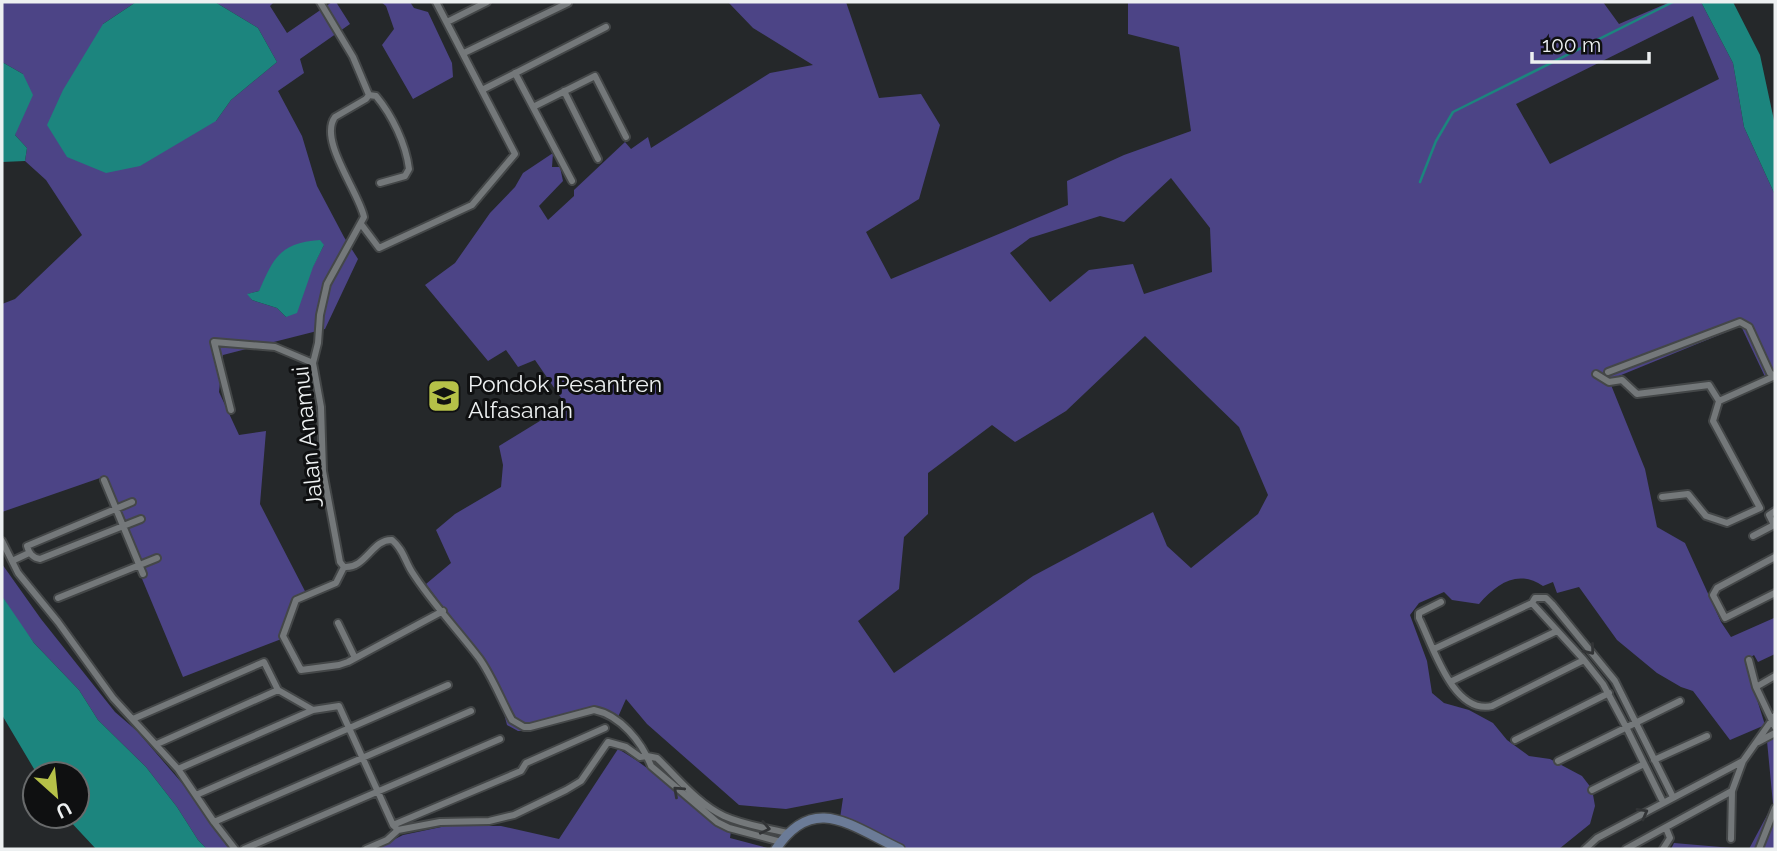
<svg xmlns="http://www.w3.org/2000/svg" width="1777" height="851" font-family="Raleway,sans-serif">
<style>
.green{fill:#4c4486;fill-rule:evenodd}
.water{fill:#1c857e}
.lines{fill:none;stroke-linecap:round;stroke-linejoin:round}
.stream{stroke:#1c857e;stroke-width:2.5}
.minor-casing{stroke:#444748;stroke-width:10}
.secondary-casing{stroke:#444748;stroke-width:12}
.minor{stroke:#74787a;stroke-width:6}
.secondary{stroke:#6b7b97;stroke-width:9}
.oneway{stroke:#323436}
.labels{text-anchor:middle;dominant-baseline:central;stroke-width:6;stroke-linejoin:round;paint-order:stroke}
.poi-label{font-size:23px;fill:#edf0f1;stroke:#0f1011;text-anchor:start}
.street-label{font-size:23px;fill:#edf0f1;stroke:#0f1011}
</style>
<rect width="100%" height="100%" fill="#25282a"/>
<path class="green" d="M2 2H136L103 24 216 121 231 100 277 62 258 28 215 2H274L270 6 287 33 332 2H336L350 24 300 59 304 73 278 91 302 136 317 186 344 237 358 259 325 329 223 355 219 392 239 435 266 431 260 504 307 595 291 602 284 638 183 677 100 478 2 512V304L15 299 82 235 46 180 25 161 27 148 15 135 23 74 2 62ZM324 245 286 317 277 308 252 300 248 294 259 291Z
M381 2H410L414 8 428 12 452 63 453 77 413 99 382 45 394 29 386 6Z
M728 2H846L879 98 921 94 940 125 919 199 866 232 891 279 1068 205 1067 181 1124 155 1191 131 1179 47 1128 34V2H1603L1619 24 1670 2H1701L1733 63 1744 127 1775 195V377L1767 381 1741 326 1609 380 1645 469 1657 527 1685 543 1721 622 1731 637 1774 618 1775 654 1758 662 1754 655 1745 661 1765 725 1730 740 1693 691 1681 687 1657 673 1617 640 1579 587 1557 593 1553 582 1543 586C1518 569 1497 583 1479 604L1452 600 1444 592 1419 603 1410 615 1427 661 1432 693 1444 703 1469 710 1493 723 1507 740 1529 756 1550 759 1582 776 1592 789 1595 806 1590 824 1559 849H891L839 825 843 798 786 809 739 805 647 724 626 699 618 717 600 710 528 731H518L507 725 496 683 479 655 426 584 451 563 436 530 455 514 501 487 503 465 499 446 566 405 535 360 518 367 506 350 488 361 425 285 455 263 490 213 515 187 523 173 553 153 552 167H560L563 181 539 206 548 220 574 196V190L625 142 631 149 648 137 651 148 770 73 813 65 753 28ZM1693 16 1719 79 1550 164 1516 104ZM1171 178 1210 228 1212 272 1144 294 1133 264 1089 270 1050 302 1010 253 1030 238 1100 216 1124 222ZM1145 336 1239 427 1268 495 1258 514 1191 568 1167 546 1153 512 1033 576 894 673 858 621 899 589 904 537 928 514V473L992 425 1015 442 1066 411Z
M2 564 41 619 115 712 137 731 188 790 229 849H207L198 840 177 807 146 767 98 720 79 690 34 643 15 618 2 596Z
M1775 737V849H1749L1773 804 1767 741Z
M618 749C659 772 691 807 731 831L730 838 771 849H375L403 835 446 826H501L559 839Z
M1674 843 1744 849H1671Z"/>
<path class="water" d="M136 2H215L258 28 277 62 231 100 216 121 140 166 106 173 67 157 47 125 63 90 103 24Z
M1701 2H1733L1760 55 1775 125V195L1744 127 1733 63Z
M2 62 23 74 33 95 15 135 27 148 25 161 2 162Z
M320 240 324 245 313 267 297 313 286 317 277 308 252 300 247 294 259 291C274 257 280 243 320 240Z
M2 596 34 643 79 690 98 720 146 767 177 807 198 840 207 849H96L68 819 66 816H77V774H37L2 715Z"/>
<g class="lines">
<path class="stream" d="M1420 182 1436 141 1453 112 1673 2"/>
<defs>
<path id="minor" d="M320 2 353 57 369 95 366 99 335 117C318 140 359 192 364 217L327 284 320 315 318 343 313 363 321 407 323 471 340 562 344 567
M447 22 487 2
M464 53 568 3
M515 73 572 181
M482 90 606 27
M564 91 598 159
M369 95 376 96C392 115 406 144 409 169L405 176 380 183
M533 107 595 76 626 137
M361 224 379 248 472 205 515 154 436 2
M1608 372 1740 322 1749 327 1770 373 1775 376
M1596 374 1609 382 1622 380 1637 394 1709 385 1719 401 1775 376
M231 410 214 342 275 347 313 363
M104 480 143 574
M1662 497 1688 494 1706 516 1727 523 1760 508 1713 421 1719 401
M132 502 27 546C29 553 32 558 40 559L141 519
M1753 536 1774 525 1769 515 1775 511
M2 541 18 573 58 622 113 698 178 769 214 822 235 849
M1775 557 1717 588 1713 595 1725 618 1775 593
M12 561 29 553
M344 567C366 569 372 539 392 540 403 549 405 561 412 572 431 602 457 629 479 658 492 676 501 700 512 720L524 727H530L594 710C620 715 642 742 651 766L717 822 729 828 781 842
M344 567 336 583 296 600 283 636 301 670 339 665 348 662 443 611
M58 598 157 558
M1441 602 1419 613V618C1433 646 1453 715 1492 706L1584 660
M338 623 355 658
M1434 649 1532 603
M1749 660 1756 687 1775 727
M1450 682 1557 631
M1756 687 1775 676
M133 719 264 662 278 690 313 710 339 706 393 825 398 830
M1515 740 1609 693
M1758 742 1775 733
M157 744 278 690
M1654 760 1707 736
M1558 761 1680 701
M178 769 313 710
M1592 790 1644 764
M196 795 448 685
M1663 802 1626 727 1603 684 1584 660 1532 603 1535 598H1546L1552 604 1615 681 1673 797
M214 822 471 711
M393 825 521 771 526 763 605 728
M1731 839 1732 791 1743 761 1775 716
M244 849 500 739
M366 849 387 840 398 830 440 822 489 821 514 815 566 790 581 781 608 742 626 747 640 757 647 756 657 758C677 777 698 804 724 816 744 825 766 828 788 833
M1585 849 1597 838 1743 761
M1626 849 1732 791
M1663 849 1670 838 1666 828
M1759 849 1775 808"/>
<path id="secondary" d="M776 849C814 792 852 827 900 849"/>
</defs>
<use href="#minor" class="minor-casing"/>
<use href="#secondary" class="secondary-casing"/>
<use href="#minor" class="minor"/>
<use href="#secondary" class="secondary"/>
</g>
<defs><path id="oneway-chevron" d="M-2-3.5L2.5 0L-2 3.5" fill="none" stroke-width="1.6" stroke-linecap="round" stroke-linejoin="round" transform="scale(1.75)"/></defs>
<g class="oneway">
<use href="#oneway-chevron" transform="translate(1590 650) rotate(51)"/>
<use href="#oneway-chevron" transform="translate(678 791) rotate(-138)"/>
<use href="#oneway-chevron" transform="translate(1643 813) rotate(-29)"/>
<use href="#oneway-chevron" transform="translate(765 828) rotate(12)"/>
</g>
<defs>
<symbol id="school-square" viewBox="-11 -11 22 22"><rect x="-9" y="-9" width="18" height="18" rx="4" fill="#b6c148" stroke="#0f1011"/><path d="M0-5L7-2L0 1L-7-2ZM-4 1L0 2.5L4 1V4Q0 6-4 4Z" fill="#111"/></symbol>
</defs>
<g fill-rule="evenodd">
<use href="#school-square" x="425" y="377" width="38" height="38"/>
</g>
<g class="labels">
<g class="poi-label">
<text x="468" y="383">Pondok Pesantren<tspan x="468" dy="26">Alfasanah</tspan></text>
</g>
<g class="street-label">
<text transform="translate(307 437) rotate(-96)">Jalan Anamui</text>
</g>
</g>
<rect width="1777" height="851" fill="none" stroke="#edf0f1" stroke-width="7"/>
<g transform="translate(56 795) rotate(153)"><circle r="33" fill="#0f1011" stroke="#686a6b" stroke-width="2"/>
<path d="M0-5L12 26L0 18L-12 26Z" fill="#b6c148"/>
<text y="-10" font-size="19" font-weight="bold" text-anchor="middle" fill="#edf0f1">U</text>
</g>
<path d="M1532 52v10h117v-10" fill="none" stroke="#edf0f1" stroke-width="3.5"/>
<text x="1542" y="52" font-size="21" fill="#edf0f1" stroke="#0f1011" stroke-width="5" paint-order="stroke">100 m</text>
</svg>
